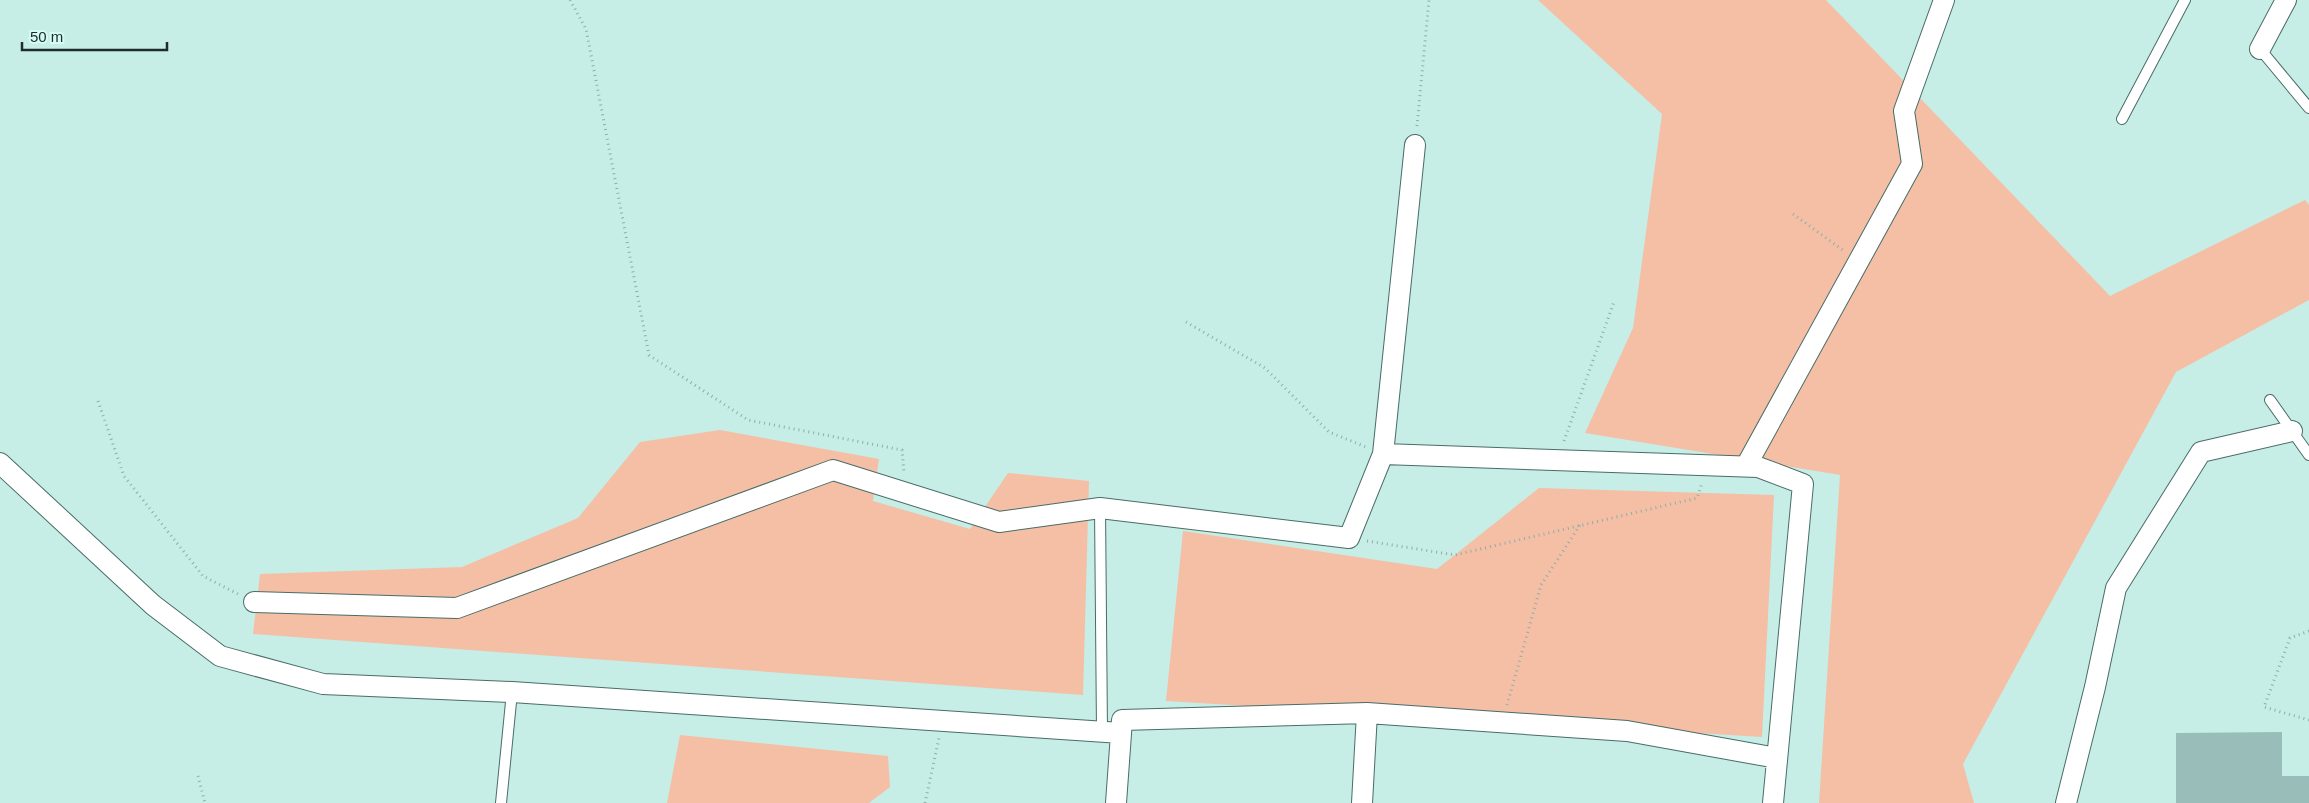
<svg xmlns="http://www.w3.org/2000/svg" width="2309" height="803" font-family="Helvetica,sans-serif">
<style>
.green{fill:#f4bfa5}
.building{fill:#99bdb8}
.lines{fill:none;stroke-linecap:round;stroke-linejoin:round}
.service-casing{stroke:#496c67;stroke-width:12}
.minor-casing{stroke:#496c67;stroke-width:22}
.path{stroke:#8faea9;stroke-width:3;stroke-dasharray:1 4;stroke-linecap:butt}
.service{stroke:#fff;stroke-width:10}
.minor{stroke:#fff;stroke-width:20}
</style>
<rect width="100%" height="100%" fill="#c7ede7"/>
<path class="green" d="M1538 0H1826L2110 296 2305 200 2309 205V300L2176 372 1963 764 1974 803H1819L1840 475 1585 433 1633 328 1662 114Z
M720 430 879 459 873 501 970 529 1008 473 1089 481 1083 695 253 634 260 574 462 567 578 518 640 442Z
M1539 488 1774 495 1762 737 1166 701 1183 531 1437 569Z
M680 735 888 756 890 787 869 803H667Z"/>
<path class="building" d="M2282 732V776H2309V803H2176V733Z"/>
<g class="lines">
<defs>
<path id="service" d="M2260 49 2309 108
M2122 119 2185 0
M2270 400 2309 455
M1100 508 1102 731
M501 803 512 692"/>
<path id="minor" d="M2260 49 2286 0
M1415 145 1383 454 1758 467 1803 484 1773 803
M0 463 153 605 220 656 323 684 512 692 1121 733
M1746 466 1912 164 1904 111 1944 0
M254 602 457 608 833 470 999 522 1100 508 1349 538 1383 454
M1116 803 1122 720 1367 713 1627 731 1777 758
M1362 803 1367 713
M2066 803 2095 687 2116 588 2201 452 2292 431"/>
</defs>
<use href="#service" class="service-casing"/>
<use href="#minor" class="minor-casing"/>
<path class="path" d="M570 0 586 29 649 355 748 420 902 450 904 472
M1417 126 1429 0
M1793 214 1844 251
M1186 322 1265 368 1329 432 1366 447
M98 401 124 476 203 576 238 594
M1564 441 1614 302
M1367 541 1455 555 1697 498 1702 483
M2309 631 2290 638 2264 707 2309 720
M1507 705 1541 585 1580 525
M198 776 205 803
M925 803 939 738"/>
<use href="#service" class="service"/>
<use href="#minor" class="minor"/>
</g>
<path d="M22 42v8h145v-8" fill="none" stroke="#1d2c2a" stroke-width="2.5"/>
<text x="30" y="42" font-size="15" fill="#1d2c2a" stroke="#d4fbf5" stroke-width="4" paint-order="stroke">50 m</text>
</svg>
